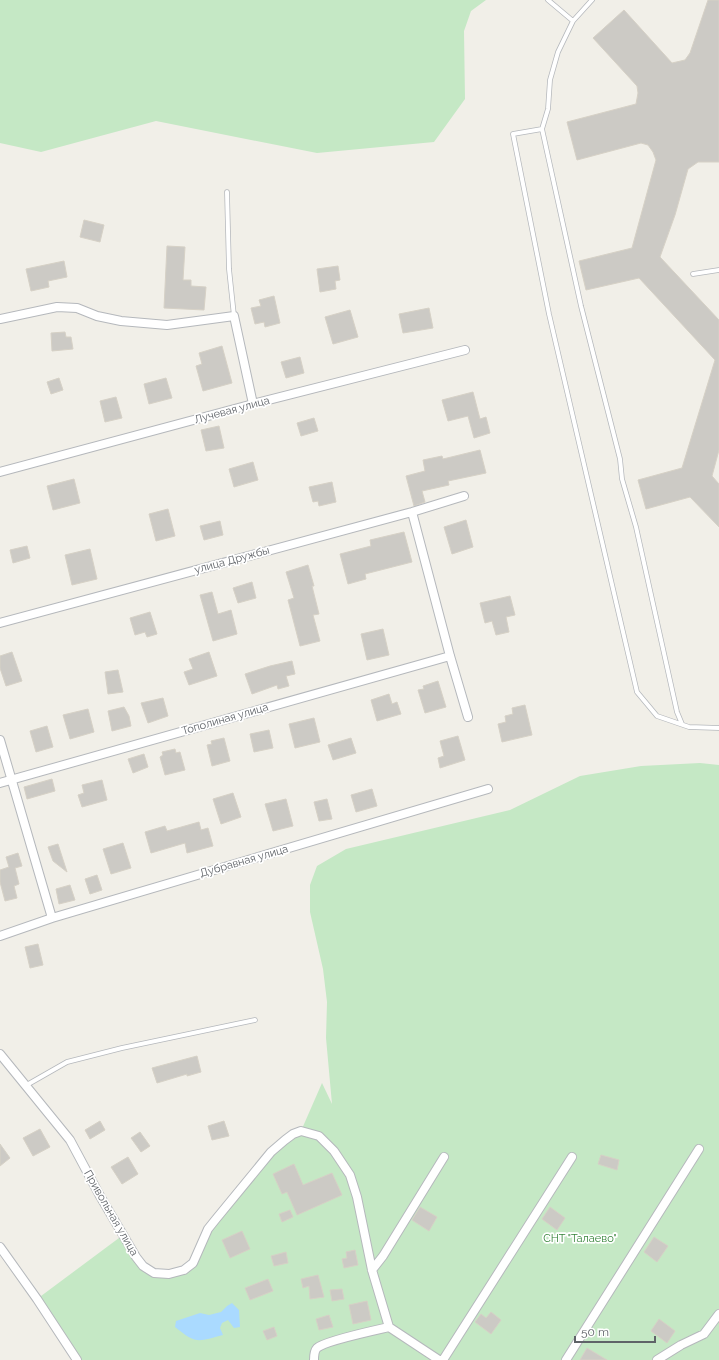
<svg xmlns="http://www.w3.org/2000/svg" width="719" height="1360" font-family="Raleway,sans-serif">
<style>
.green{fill:#c5e8c5}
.water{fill:#aadaff}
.building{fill:#cccac5;stroke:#d6d1c6}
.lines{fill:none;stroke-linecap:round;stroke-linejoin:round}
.lane-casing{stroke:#b5b8bc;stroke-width:5.5}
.street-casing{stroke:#b5b8bc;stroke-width:10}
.lane{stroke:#fff;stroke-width:4}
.street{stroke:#fff;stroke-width:8}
.labels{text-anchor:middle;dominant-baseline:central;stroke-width:3.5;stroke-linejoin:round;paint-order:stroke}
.street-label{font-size:11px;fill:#5f6368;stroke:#fff}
.park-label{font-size:11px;fill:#348238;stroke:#fff}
</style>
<rect width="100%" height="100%" fill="#f1efe8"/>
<path class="green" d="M0 0H486L471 11 464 31 465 99 434 142 317 153 156 121 41 152 0 143Z
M700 763 719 765V1360H77L37 1299 123 1235 153 1273 184 1270 202 1243 271 1152 301 1131 322 1083 332 1104 326 1038 327 1002 323 969 310 912V885L317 866 346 849 510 810 580 776 641 766Z"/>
<path class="water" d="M232 1303 239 1310 240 1327 234 1328 228 1320 222 1323 220 1328 223 1335C197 1342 196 1344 175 1327L176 1321 200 1313 209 1315 221 1312 227 1306Z"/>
<path class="building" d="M708 0H719V162H698L688 169 675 215 660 257 719 320V450L712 476 719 484V527L690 497 646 509 638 480 682 468 715 360 639 278 586 290 579 261 632 248 656 160 653 152 648 145 641 143 577 160 567 122 636 104 638 93 637 86 593 38 624 10 672 63 685 60 690 53Z
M84 220 104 225 100 242 80 237Z
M167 246 185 247 183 280H191V286L206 287 204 310 164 308Z
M64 261 67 277 48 281 49 287 31 291 26 269Z
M338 266 340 280 335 281 336 289 320 292 317 269Z
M274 296 280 323 265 327 264 322 255 324 251 308 261 306 259 300Z
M429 308 433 328 403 333 399 314Z
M350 310 358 337 333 344 325 317Z
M65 332 66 337H71L73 349 52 351 51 333Z
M222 346 232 383 203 391 196 366 202 364 199 353Z
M300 357 304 373 286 378 281 362Z
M59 378 63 390 51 394 47 382Z
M166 378 172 398 149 404 144 384Z
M473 392 480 419 486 417 490 433 474 438 468 416 448 421 442 400Z
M116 397 122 418 105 422 100 401Z
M314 418 318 431 301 436 297 423Z
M219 426 224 448 206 451 201 430Z
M480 450 486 473 448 481 449 485 422 491 425 502 414 506 406 476 425 471 423 460 442 456 443 459Z
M253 462 258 480 234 487 229 469Z
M74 479 80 503 53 510 47 486Z
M332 482 336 502 319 506 318 501 313 502 309 487Z
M168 509 175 536 156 541 149 514Z
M466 520 473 547 452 554 444 527Z
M220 521 223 535 204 540 200 526Z
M404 532 412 562 365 574 366 579 348 584 340 554 371 546 370 540Z
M27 546 30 558 13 563 10 550Z
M90 549 97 579 72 585 65 555Z
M308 565 314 586H312L319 614 313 615 320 641 300 646 288 600 294 598 286 572Z
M252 582 256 598 238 603 233 588Z
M212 592 218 614 231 610 237 634 213 641 200 595Z
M510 596 515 615 506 617 509 632 496 635 492 621 485 623 480 603Z
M150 612 157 634 147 637 145 632 135 635 130 618Z
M383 629 389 655 367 660 361 634Z
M12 652 22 681 6 686 0 668V656Z
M209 652 217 676 189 685 184 672 193 669 189 659Z
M292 661 295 674 286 676 289 686 278 689 277 685 252 694 245 674 270 666Z
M118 670 123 692 108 694 105 672Z
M438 681 446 707 425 713 418 690 424 689 423 686Z
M389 694 392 704 397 702 401 714 377 721 371 700Z
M163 698 168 716 148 723 141 703Z
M525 705 532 735 502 742 498 724 506 722 505 716 513 714 512 708Z
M124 707 129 716 131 726 112 731 108 711Z
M88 709 94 732 70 739 63 715Z
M314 718 320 742 295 748 289 724Z
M47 726 53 747 36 752 30 731Z
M269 730 273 748 254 752 250 734Z
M458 736 465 760 440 768 438 758 444 756 440 741Z
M224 738 230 761 212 766 207 745 212 744 211 741Z
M351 738 356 753 333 760 328 745Z
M175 749 176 753 180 752 185 770 165 775 160 757 163 755 162 752Z
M144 754 148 767 133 773 128 759Z
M52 779 55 791 27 799 24 787Z
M102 780 107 800 82 807 78 795 84 793 82 785Z
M372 789 377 806 356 812 351 795Z
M233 793 241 817 221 824 213 799Z
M286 799 293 826 273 831 265 804Z
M327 799 332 819 319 821 314 802Z
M199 822 201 830 208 828 213 846 187 853 185 843 151 853 145 832 165 826 167 831Z
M123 843 131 868 111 874 103 849Z
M58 844 67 872 53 861 48 847Z
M18 853 22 866 15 868 19 884 14 886 17 898 5 901 0 882V870L9 867 6 857Z
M97 875 102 890 90 894 85 879Z
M70 885 75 900 59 904 56 889Z
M38 944 43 965 30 968 25 947Z
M197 1056 201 1072 187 1076V1074L157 1083 152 1068Z
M100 1121 105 1130 90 1139 85 1130Z
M224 1121 229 1136 212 1140 208 1126Z
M40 1129 50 1147 33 1156 23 1138Z
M140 1132 150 1146 141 1152 131 1138Z
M0 1144 10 1158 0 1166Z
M601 1155 619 1160 617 1170 598 1164Z
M128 1157 138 1174 122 1184 111 1167Z
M294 1164 303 1185 332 1173 342 1195 297 1215 287 1192 282 1194 273 1174Z
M420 1207 437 1217 429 1231 412 1220Z
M550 1207 565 1218 557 1230 542 1219Z
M290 1210 293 1217 282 1222 279 1214Z
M242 1231 250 1249 230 1258 222 1240Z
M654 1237 668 1246 657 1262 644 1252Z
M355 1250 358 1265 344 1268 342 1259 347 1258 346 1252Z
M286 1252 288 1263 274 1266 271 1256Z
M318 1275 324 1297 310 1299 309 1286 303 1288 301 1279Z
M268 1279 273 1291 250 1300 245 1288Z
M342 1289 344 1299 332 1301 330 1290Z
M367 1301 371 1320 353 1324 349 1305Z
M491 1312 501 1320 491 1334 475 1322 481 1314 486 1318Z
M329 1315 333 1327 319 1330 316 1319Z
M659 1319 675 1331 667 1343 651 1331Z
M274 1327 277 1336 267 1340 263 1331Z
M587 1348 607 1360H580Z"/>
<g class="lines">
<defs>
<path id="lane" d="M548 0 573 21
M542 129 548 109 550 80 558 52 573 21 592 0
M227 192 229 269 234 316
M693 274 719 270
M682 724 677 712 636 527 622 479 620 459 581 306 542 129 513 134 549 314 637 692 657 716 689 727 719 728
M25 1086 67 1062 122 1048 255 1020"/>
<path id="street" d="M0 319 57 307 77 308 97 316 121 321 167 325 234 316 253 404
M0 472 253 404 465 350
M412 512 450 656 468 717
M0 623 412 512 464 496
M0 740 52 918
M0 783 450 656
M0 936 52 918 488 789
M0 1054 70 1140 100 1196 136 1257 143 1266 154 1273 169 1274 184 1270 193 1263 208 1229 216 1219 271 1152 285 1140 293 1134 301 1131 319 1136 334 1151 350 1175 357 1197 372 1270 389 1327C376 1330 324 1341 317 1348 314 1351 314 1356 314 1360
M0 1247 37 1299 77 1360
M372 1270 383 1256 444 1157
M389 1327 439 1360
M443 1360 572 1157
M566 1360 699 1149
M657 1360 681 1345 704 1334 719 1314"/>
</defs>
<use href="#lane" class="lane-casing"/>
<use href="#street" class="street-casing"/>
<use href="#lane" class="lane"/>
<use href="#street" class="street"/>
</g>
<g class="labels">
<g class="street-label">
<text transform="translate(232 410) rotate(-15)">Лучевая улица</text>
<text transform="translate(232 560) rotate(-15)">улица Дружбы</text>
<text transform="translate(225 719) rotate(-16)">Тополиная улица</text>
<text transform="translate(244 861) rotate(-16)">Дубравная улица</text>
<text transform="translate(111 1213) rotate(60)">Привольная улица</text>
</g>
<g class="park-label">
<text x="580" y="1238">СНТ "Талаево"</text>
</g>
</g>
<path d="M575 1336v6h80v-6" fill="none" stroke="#5f6368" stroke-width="2"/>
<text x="581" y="1336" font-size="12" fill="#5f6368" stroke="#ffffff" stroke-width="3" paint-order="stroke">50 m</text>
</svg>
